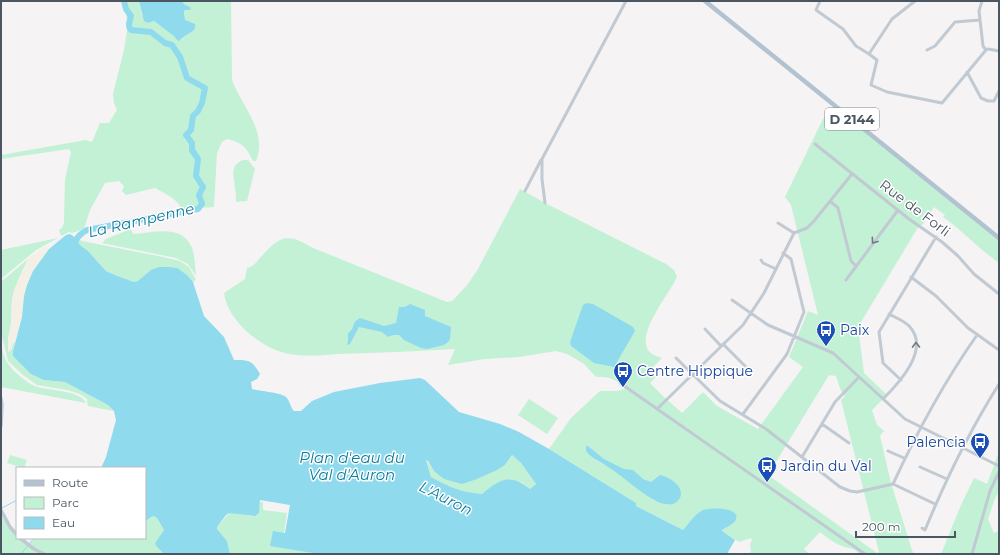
<svg xmlns="http://www.w3.org/2000/svg" width="1000" height="555" font-family="Montserrat,sans-serif">
<style>
.green{fill:#c3f1d5;fill-rule:evenodd}
.sand{fill:#f5f0e5}
.water{fill:#90daee;fill-rule:evenodd}
.lines{fill:none;stroke-linecap:round;stroke-linejoin:round}
.stream{stroke:#90daee;stroke-width:1}
.river{stroke:#90daee;stroke-width:6}
.minor{stroke:#c1cad2;stroke-width:3}
.tertiary{stroke:#c1cad2;stroke-width:3.5}
.primary{stroke:#b3c2d1;stroke-width:4.5}
.oneway{stroke:#6e7983}
.labels{text-anchor:middle;dominant-baseline:central;stroke-width:3;stroke-linejoin:round;paint-order:stroke}
.shield{fill:#fff;stroke:#808990;stroke-width:1}
.shield-label{font-size:13px;font-weight:bold;fill:#4a5661}
.street-label{font-size:14px;fill:#4a5661;stroke:#fff}
.transit-label{font-size:14px;fill:#164399;stroke:#fff;text-anchor:start}
.water-label{font-size:15px;font-style:italic;fill:#0c7c9b;stroke:#fff}
</style>
<rect width="100%" height="100%" fill="#f5f3f3"/>
<path class="green" d="M123 1H139L142 15 148 23 154 21 175 36 176 39 181 40 187 34V22L185 20C184 13 183 11 190 7L184 4 182 1H231L232 80C242 107 268 131 256 161H253C246 147 243 143 227 139L222 142 217 153 214 207 182 209C176 198 166 194 155 188L126 195 122 191 124 186 119 181 105 183 90 210 84 229 72 233 69 232 61 236 59 230 62 228 64 223 65 180 71 152 69 149 1 159V155L86 140 92 142 100 123H109L117 110 114 103 113 94 124 50 128 24Z
M834 106 999 238V263C979 249 963 231 943 217L945 215 934 207 923 224 917 229 858 327 864 373 887 395 872 410 877 425 884 431 880 436 891 483 913 553 922 554H860C851 546 852 550 842 546 833 543 827 537 820 532L804 549 809 554H748L751 552 750 543 752 541 751 538 739 542 721 531 722 530 734 522 719 509C699 509 695 516 683 530L636 506V503L549 449 571 418 600 391H617L625 389C618 380 608 376 596 377L584 364 576 359 567 354 556 351 519 357 485 359 448 365 455 349C416 351 378 353 339 354 323 355 306 357 290 354 262 349 228 322 224 293L245 279 247 268C253 267 256 263 259 259 280 236 286 232 313 248L447 302 452 301 456 297 468 284 478 269 520 189 545 203 666 264 674 270 677 277C670 293 632 338 651 353 653 355 659 357 662 358L650 370 656 377 650 383 664 397 682 413 703 392 717 406 758 429 803 367 789 357 808 311 818 315 791 205 785 197 823 119ZM829 375 836 376 841 391 845 396 841 400 879 552 877 553 768 475ZM588 446C598 456 608 462 620 468 624 470 628 469 632 471 639 475 645 485 654 481L669 505 654 500 609 467 596 460Z
M243 160H248L255 169 247 201 236 202C236 197 236 193 235 188 234 176 229 166 243 160Z
M131 229 133 234C153 233 182 223 192 248 195 256 195 267 196 276L188 264 176 258 102 243 106 239Z
M58 238 36 250 1 279V250Z
M76 238 82 241 163 257 180 261 189 267 196 280 193 282 187 275 134 282 115 275 106 271 88 251 80 245Z
M28 259 18 280 12 299 11 324 8 338 11 350 13 343 15 342 13 351 44 380 65 382 108 405 114 411 88 406 87 399 80 394 67 390 37 385 23 375 8 361 1 332V282Z
M1 341C2 348 3 356 7 362 11 370 29 385 38 387 50 391 80 390 86 403L1 387Z
M529 399 558 418 547 434 518 415Z
M999 452V491L994 501 988 519 994 533 999 531V554H941L961 505 974 478 987 484Z
M10 455 27 460 24 468 7 463Z
M512 455 521 463 536 484 530 489 521 482 490 488 482 494C461 492 449 487 431 477L426 459 434 471 505 465Z
M260 502H263V510L287 513 284 533 273 532 309 552 319 554H230L227 541 217 529V527L229 513 233 512 251 516 259 507Z
M1 510 17 535V538H20L29 544 35 538H145V522L151 517 154 516 157 518 164 530 155 543 156 546 164 554H1Z"/>
<path class="sand" d="M46 246 49 249 33 271 24 296 22 317 15 342 13 343 11 350 8 352V338L11 324 12 299 14 290 28 259Z"/>
<path class="water" d="M139 1H182L184 4 190 7 191 9 189 10H185L184 13 185 20 195 24C196 30 193 31 188 34 184 36 182 39 179 41L176 39 174 36 154 21 148 23 144 21Z
M70 234 76 238 80 245 88 251 106 271 115 275 134 282 138 281 151 270 159 267H169L177 268 187 275 193 282 204 316 224 337 234 360C249 360 252 360 260 374L257 379 251 382 252 389C260 391 283 393 286 397 290 401 290 407 294 411H301L312 401 334 392 380 383 420 378 425 380 459 412 500 424 519 432 549 449 636 503V506L683 530C689 523 695 514 703 510 710 507 744 507 735 521 732 525 726 527 722 530V531L735 540 727 554H319L270 546 273 531 285 533 290 505 260 500 259 513 255 516 229 513 226 515 217 527V529L227 541 230 554H164L156 546 155 543 164 530 157 518 154 516 151 517 145 522V468H101L106 457 116 420 114 411 108 405 65 382 44 380 31 374 13 356V351L22 317 24 296 27 285 33 271 49 249 66 235ZM512 455 521 463 536 484 530 489C510 473 500 479 482 494 461 492 449 487 431 477L426 460 428 461 434 471 444 479 462 484 477 479 497 470 505 465Z
M587 303 593 304 633 327 635 331 614 367 594 363 571 346 570 342 583 305Z
M410 304 425 310V316L451 327 450 339 448 342 444 345 427 349 421 348 404 340 399 335H393L388 337 382 332 359 327 350 344 347 345 348 341V334C349 332 351 331 352 329 355 323 353 322 360 318L384 326 396 323 399 307H405Z
M586 446H588L604 459 624 469 633 470 643 479 651 482 660 475C670 477 685 487 680 498 678 501 676 503 673 504 669 505 663 504 658 502 641 494 624 477 608 467 600 461 592 459 586 451Z"/>
<g class="lines">
<path class="stream" d="M2 508 17 500
M21 554 34 538"/>
<path class="river" d="M74 244C77 237 80 234 87 230L198 209 202 204 199 195 203 187 196 176 198 159 192 150V143L186 135 191 130 193 116 198 111 202 103 205 88 187 78 180 57 172 45 165 43 151 32 131 30C127 26 130 20 131 16L126 9 124 1"/>
<path class="minor" d="M820 1 816 10 843 29 856 46 869 54
M915 1 892 19 869 54 877 60 871 85 887 92 942 103 986 50
M982 1 979 11 983 46 986 50
M927 50 935 46 955 22 980 20
M986 50 988 49 999 51
M967 72 981 98 988 101H994L999 91
M815 144 909 219 942 242 958 256 974 274 999 294
M525 191 541 160
M830 201 838 208 851 261 856 266
M545 203 542 179V159L626 1
M778 223 794 233
M761 260 763 263 776 269
M911 277 936 296 968 328 999 350
M846 280 898 210
M732 300 768 325 833 353 905 419 999 466
M705 329 721 346
M723 344 745 366
M676 358 720 401 766 429 840 487 850 491 857 492 893 484 935 504
M901 380 883 363 879 332 936 237
M620 383 865 554
M883 399C899 383 930 350 910 327 905 321 896 318 889 314
M657 409 743 325 764 293 794 233 807 228 814 221 852 174
M743 414 787 354 804 312 791 259 783 253
M822 424 849 443
M888 451 904 458
M802 457 835 402 859 377
M920 467 947 479
M893 484C917 432 944 382 977 335
M922 528 925 530C946 479 970 430 999 384
M972 554 990 491 999 472"/>
<path class="tertiary" d="M1 398 2 405 1 426
M1 510 10 527 17 535
M20 538 34 549 44 554"/>
<path class="primary" d="M705 1 999 238"/>
</g>
<defs><path id="oneway-chevron" d="M-2-3.5L2.5 0L-2 3.5" fill="none" stroke-width="1.6" stroke-linecap="round" stroke-linejoin="round"/></defs>
<g class="oneway">
<use href="#oneway-chevron" transform="translate(874 241) rotate(126)"/>
<use href="#oneway-chevron" transform="translate(916 345) rotate(-91)"/>
</g>
<defs>
<symbol id="bus-pin" viewBox="-11 -11 22 30"><path d="M0 17L-7.5 6A9.5 9.5 0 1 1 7.5 6Z" fill="#1a4fb4" stroke="#fff"/><path d="M-5-6H5V4H4V6H2V4H-2V6H-4V4H-5ZM-3.5-4V0h7V-4ZM-3.5 1.2v1.5H-2V1.2ZM2 1.2v1.5H3.5V1.2Z" fill="#fff"/></symbol>
</defs>
<g fill-rule="evenodd">
<use href="#bus-pin" x="815" y="319" width="22" height="30"/>
<use href="#bus-pin" x="612" y="360" width="22" height="30"/>
<use href="#bus-pin" x="969" y="431" width="22" height="30"/>
<use href="#bus-pin" x="756" y="455" width="22" height="30"/>
</g>
<g class="labels">
<rect class="shield" x="825" y="108" width="54" height="22" rx="3"/>
<g class="shield-label">
<text x="852" y="119">D 2144</text>
</g>
<g class="street-label">
<text transform="translate(915 208) rotate(37)">Rue de Forli</text>
</g>
<g class="transit-label">
<text x="840" y="330">Paix</text>
<text x="637" y="371">Centre Hippique</text>
<text x="966" y="442" text-anchor="end">Palencia</text>
<text x="781" y="466">Jardin du Val</text>
</g>
<g class="water-label">
<text transform="translate(141 220) rotate(-13)">La Rampenne</text>
<text x="352" y="457">Plan d'eau du<tspan x="352" dy="17">Val d'Auron</tspan></text>
<text transform="translate(446 498) rotate(27)">L'Auron</text>
</g>
</g>
<rect width="1000" height="555" fill="none" stroke="#4a5661" stroke-width="4"/>
<rect x="16" y="467" width="130" height="72" fill="#ffffff" stroke="#b7bbc0"/>
<rect x="24" y="480" width="20" height="6" fill="#b3c2d1" stroke="#b7bbc0"/>
<text x="52" y="487" font-size="12" fill="#4a5661">Route</text>
<rect x="24" y="497" width="20" height="12" fill="#c3f1d5" stroke="#b7bbc0"/>
<text x="52" y="507" font-size="12" fill="#4a5661">Parc</text>
<rect x="24" y="517" width="20" height="12" fill="#90daee" stroke="#b7bbc0"/>
<text x="52" y="527" font-size="12" fill="#4a5661">Eau</text>
<path d="M856 531v6h99v-6" fill="none" stroke="#4a5661" stroke-width="2"/>
<text x="862" y="531" font-size="12" fill="#4a5661" stroke="#ffffff" stroke-width="3" paint-order="stroke">200 m</text>
</svg>
